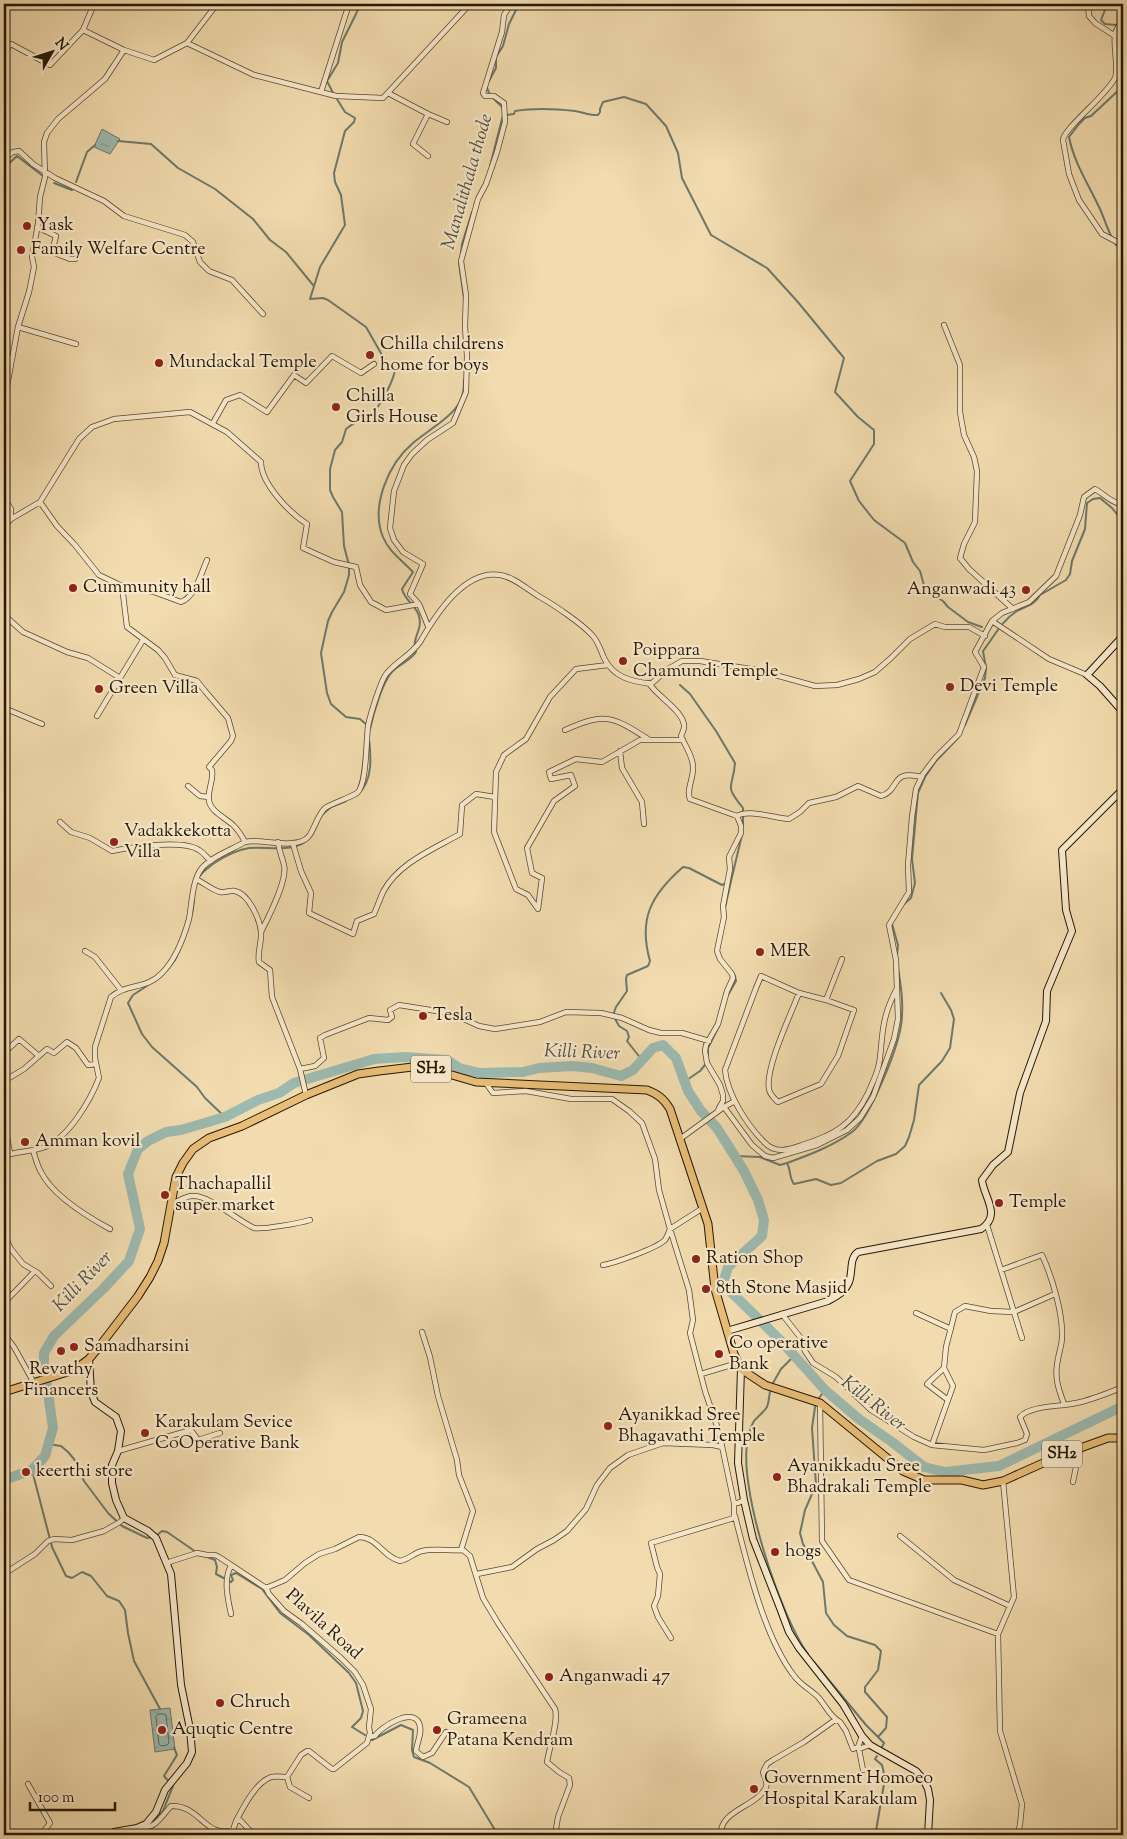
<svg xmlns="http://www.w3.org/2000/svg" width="1127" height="1839" font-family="'Sorts Mill Goudy',serif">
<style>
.water{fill:url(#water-ripples);stroke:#6c796b}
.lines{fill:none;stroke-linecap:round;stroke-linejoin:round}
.shore{stroke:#60685a;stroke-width:1}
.stream{stroke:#6c796b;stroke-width:2}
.river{stroke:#9cbab0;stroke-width:10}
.street-casing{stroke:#58482e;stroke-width:6}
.secondary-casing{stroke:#251703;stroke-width:8}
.primary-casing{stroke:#251703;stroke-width:9}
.street{stroke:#f7e8cb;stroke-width:4.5}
.secondary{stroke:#f7e8cb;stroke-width:6}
.primary{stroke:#e9be78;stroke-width:7}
.poi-dot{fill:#8f2418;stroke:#f7e8cb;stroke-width:2}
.labels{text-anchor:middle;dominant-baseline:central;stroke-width:4.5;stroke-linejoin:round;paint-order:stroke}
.shield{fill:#f7e8cb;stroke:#64563f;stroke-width:1}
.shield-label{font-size:16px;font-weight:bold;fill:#251703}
.poi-label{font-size:18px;fill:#251703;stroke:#f7e8cb;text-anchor:start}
.street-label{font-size:18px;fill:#251703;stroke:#f7e8cb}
.water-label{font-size:19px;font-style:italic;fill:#4f5040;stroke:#f7e8cb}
</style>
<defs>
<pattern id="water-ripples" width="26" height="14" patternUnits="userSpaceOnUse" patternTransform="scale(1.25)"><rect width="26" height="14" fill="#9cbab0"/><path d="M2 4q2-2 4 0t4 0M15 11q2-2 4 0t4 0" fill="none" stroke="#869f96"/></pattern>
</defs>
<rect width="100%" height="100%" fill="#f2dcaf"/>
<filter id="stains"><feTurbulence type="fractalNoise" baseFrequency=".004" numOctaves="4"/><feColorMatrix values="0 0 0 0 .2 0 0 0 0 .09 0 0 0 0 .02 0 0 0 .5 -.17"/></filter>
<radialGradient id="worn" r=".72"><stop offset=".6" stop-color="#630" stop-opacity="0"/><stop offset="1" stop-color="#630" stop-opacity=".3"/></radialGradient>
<path class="water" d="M102 129 120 139 110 154 94 147Z
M170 1708 175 1749 155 1752 150 1710Z"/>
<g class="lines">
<path class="shore" d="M158 1714H164L166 1715 169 1743 167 1745 161 1746 159 1744 156 1717Z"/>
<path class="stream" d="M1111 4 1107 5 1101 20 1105 24 1116 25 1123 31
M489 81 496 68V57L503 46 509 24 519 4
M487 88 490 95 502 107
M334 95 327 81 338 63 342 42 356 14 360 4
M335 96 345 112 355 118 354 122 345 131 334 173 335 182 341 195 345 225 320 267 310 299 323 298 328 300 366 327 386 362 395 371C392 383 380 408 370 415 362 420 353 423 346 429L342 442 335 450 330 469V490L333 497 342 512 344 546 349 565V575L344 592 332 612 328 621 321 653 327 693 331 704 346 717 360 719 367 725
M507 115 514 114 515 111C533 108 557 109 575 111 583 112 590 116 598 115L600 112V109L603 102 624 97 646 104 666 126 678 153 682 178 711 235 767 268 797 301 844 358 835 392 858 417 874 430V444L850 481 859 501 874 520 905 543 913 562 920 571 924 585 929 593 943 601 948 607 968 622 982 627
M118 141 151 144 178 168 215 189 253 219 270 240 286 252 313 285
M490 166 503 115
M4 168 17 156 43 176
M76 182 87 152 95 145
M54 183 72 190
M1112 238C1107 228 1104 218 1100 209 1089 185 1074 163 1069 137L1079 124 1085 118 1091 116 1120 89 1119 62 1123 37
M1114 242 1116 245 1123 248
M461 253 462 244 472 212
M459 263 464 298
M680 685 690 694 716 731 735 763C733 790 723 783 743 808V827
M965 725 985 678 986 668 983 651C994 637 1001 621 1017 611 1026 606 1035 605 1040 595L1066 580 1070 574 1072 561 1085 529 1087 503 1093 499 1100 498 1112 508 1120 518H1123V517
M370 729C373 715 383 679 394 670 401 663 410 661 416 652 411 636 423 632 419 616 416 605 405 601 402 589L413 572C402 560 389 552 383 537 370 506 389 463 413 443 427 431 451 418 460 402 463 396 464 387 464 380
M359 793C373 780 371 756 369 739
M321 816 331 807 346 801
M199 877C203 871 208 868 213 864 223 857 237 850 249 848 268 846 295 854 309 838
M903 905 911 898 915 883 912 859 918 793 925 777 936 761 958 738
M725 908 731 881
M192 914 194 901
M892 924 898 945 897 955
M167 970 175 960 180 949
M156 980 133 995 128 1003 142 1034 152 1047 197 1087 205 1098 225 1117
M728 995 736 981 735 976 729 967
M708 1059V1048L719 1026
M642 1060 627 1041 629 1037 627 1031 619 1026 613 1015 616 1007 627 991 626 979 627 975 648 966 650 961C638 919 651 895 683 867L689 868 722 885 731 881 742 835
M684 1082 700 1071 705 1065
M735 1156 760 1157 780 1165 787 1163C791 1170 789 1178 794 1184L816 1179 831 1185 841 1183 877 1161 896 1154 905 1146 909 1137 914 1120 919 1085 942 1061 950 1048 954 1019 951 1010 941 993
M787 1163C809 1155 833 1146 852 1132 870 1119 898 1047 901 1025 904 1006 901 986 898 968
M773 1383 781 1369 794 1356
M770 1392C769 1396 769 1402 767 1407 764 1412 758 1416 754 1421 751 1426 749 1434 748 1439 737 1485 780 1616 808 1654
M819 1398 825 1390
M815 1407 812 1428 816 1485 805 1510 800 1533 803 1544 823 1582 826 1613 834 1625 847 1636 875 1645 881 1651 878 1670 865 1687V1692L887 1717 886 1728 878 1737
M48 1444 61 1446 68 1452 74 1459 84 1481 108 1513 122 1526 147 1538 152 1537
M32 1470 52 1547 66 1576 72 1578 82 1572 91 1576 107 1596 119 1601 125 1610 128 1633 134 1661 160 1709
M156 1536 162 1531 167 1532 196 1552
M207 1557 215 1560 217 1567 216 1574 231 1582 233 1580 231 1575 236 1573 262 1589 280 1613 309 1635 349 1673 356 1683 363 1711 361 1718 352 1727 365 1735
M814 1662 866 1725 884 1743 882 1747
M372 1740 401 1725 413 1730 412 1750 414 1757 430 1763 469 1787 498 1835
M150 1824 163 1811 173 1786 164 1776 177 1755 174 1748
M120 1835 132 1834 143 1830
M877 1835 876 1831 885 1778 882 1765 875 1759 877 1756"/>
<path class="river" d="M4 1480 32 1470 45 1456 53 1428 44 1364V1353L54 1336 104 1288 129 1261 140 1229 128 1174 138 1149 148 1141 166 1132 181 1130 225 1117 258 1100 279 1093 294 1083 374 1059 405 1057 447 1060 459 1068 480 1073 523 1072 539 1068 572 1066 592 1068 621 1076 633 1070 653 1048 663 1045 676 1058 688 1091 701 1111 717 1128 744 1171 758 1200 764 1220 762 1236 728 1267 724 1280 730 1291 781 1341 825 1390 859 1419 892 1442 924 1467 945 1472 999 1466 1119 1408H1123"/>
<defs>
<path id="street" d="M94 4 83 30 124 50 154 60 187 43 254 75 336 96 383 98 470 4
M1088 4 1089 16 1095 23 1115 36C1113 47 1119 69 1115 78 1106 96 1064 128 1063 140L1069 174 1079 200 1102 234 1123 245
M1114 35 1123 18
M187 43 217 4
M4 52 11 44 50 65 83 30
M321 92 349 4
M388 93 428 114 413 144 428 156
M428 114 447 122
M4 159 13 152 19 151 33 164 55 178 104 201 124 216 185 235 193 242 200 262 209 271 232 280 263 314
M37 227 56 236 52 252 70 259H75
M944 325 960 365V412L964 435 974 457 977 471 975 522 964 544 960 558 969 569 1013 609
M18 327 76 344
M4 402 18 327 29 292 34 267 32 257 38 224 40 197 45 177 44 142 47 133 58 119 105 79 124 50
M213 423 226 400 240 395 267 412 294 375 306 383 332 356 361 373 374 364
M4 498 11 509V519
M40 502 57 526 75 545 99 575 122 586 127 627 158 650 165 658 175 675 197 681 205 691 228 718 233 736 231 741 209 767 212 770C214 781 207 790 209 801 211 812 226 818 234 826 238 830 242 836 245 842
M4 527 11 519 40 502 79 439 92 427 114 419 190 412 227 432 261 462C261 484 290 513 307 524L303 548 334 562 356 567 360 585 371 602 386 610 419 604 428 626
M122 586 154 592 181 602C195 597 201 574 207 560
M419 604 410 594 423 564 403 552 394 540 390 528 394 491 404 465 412 454 427 440 453 423 466 392 467 356 465 326 466 295 461 261 478 199 486 184 497 152 505 122 504 103 494 96H485L483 93 502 32 504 15 511 4
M4 615 23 632 67 652 88 658 120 678
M992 621 1049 659 1087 675
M608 665 576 669 550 697 526 739 504 755 496 772 494 832 516 889 528 895 538 909 542 878 532 873 527 848 554 801 575 786 571 775 551 779 549 772 576 759 602 762 640 740H683
M649 683C656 696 686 712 684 728 683 731 682 734 681 736 685 746 693 756 693 767 694 777 686 790 690 799L734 815 737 816 741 826V833L729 857 730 869 723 906 724 917 717 951 720 959 732 974 733 978 727 991 718 1024 706 1045 705 1051 707 1063 720 1085 723 1095V1101L719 1108 718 1111
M4 708 42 724
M97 716 143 640
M368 726C370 716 381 679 387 673 397 661 411 655 420 642 435 616 464 569 500 575 514 577 528 590 540 597 554 605 581 623 592 635 598 641 601 651 604 658 614 678 631 681 651 684L668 669 682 661H700L757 670 815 686 837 685 859 679 875 672 891 658 910 639 935 624 945 627H969L985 636
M565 730C605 712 612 716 648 739
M620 751 622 768 642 802 644 824
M188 786 200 796 209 797
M737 816C750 809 774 818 789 819L800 812 809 803 836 797 858 786 881 796C901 790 889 769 922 777
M60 822 71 832 90 838 112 851C132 847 183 839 199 850 204 853 207 858 211 861
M293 844 301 871 311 893 309 913 353 934 357 921 374 914C377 907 380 899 383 892 398 863 434 849 460 834L462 805 476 794 495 797
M196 879C204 883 212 890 220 892 225 893 230 890 235 891 249 894 260 920 261 932 262 942 257 952 259 962L270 970 272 997 300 1069 306 1095
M261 932C268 918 288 880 284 865 282 857 279 850 278 842
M85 951 95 957 121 990
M842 959 826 1000 799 993 761 976 756 988 725 1070C727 1094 747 1125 764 1142 775 1154 788 1150 802 1145 835 1135 853 1124 868 1093 872 1084 877 1074 879 1064 882 1048 881 1031 886 1015 888 1007 892 998 896 990
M799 993C791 1014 765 1068 769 1089 770 1095 774 1098 778 1102L821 1084 838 1056 854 1010 826 1000
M4 1053 19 1039 39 1056
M300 1069 315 1066 324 1058 320 1038 325 1035 369 1018 388 1020 392 1017 390 1010 399 1005 443 1012 455 1015 479 1026 495 1029 540 1022 566 1012 601 1013 622 1018 649 1030 661 1033H682L709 1041
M4 1081 24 1069 47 1049 54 1053 67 1042 76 1048 88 1065 96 1064
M485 1082 493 1093 526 1091 571 1099H612L629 1111 642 1123 655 1159 659 1190 670 1229C669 1232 667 1237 665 1240 657 1248 615 1263 603 1265
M724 1107 752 1145 765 1156 773 1158 817 1145 847 1130 860 1118 873 1097 894 1039 898 1019 896 960 889 925 909 892 908 865 912 817 916 789 923 774 936 757 959 734 984 667 975 652 992 621 1002 613 1029 602 1056 576 1080 515 1084 497 1095 489C1104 494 1109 501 1120 504L1123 500
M4 1121 10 1153
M680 1139 724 1107 735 1101
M33 1150C35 1157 37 1165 41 1172 53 1196 88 1217 110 1229
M4 1156C17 1151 32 1152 45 1147 69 1137 90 1101 99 1078L95 1058V1047L111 997C127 983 146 990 162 973 175 960 184 937 189 919 192 904 192 880 202 868 211 857 233 849 245 842L252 841C266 841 300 849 309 836 315 828 317 816 325 808 335 802 347 799 357 793 367 785 366 740 368 727
M171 1204C177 1202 186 1196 192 1196 208 1194 238 1221 254 1228 261 1230 301 1223 310 1220
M703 1208 670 1229 689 1290 693 1320 690 1333 705 1391 719 1432 734 1503H738L744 1500
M987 1225 1022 1338
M4 1235 11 1249 23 1264 38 1273 51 1286
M1001 1270 1042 1255C1052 1277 1063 1313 1062 1337 1062 1345 1059 1352 1058 1359 1054 1376 1058 1388 1064 1404
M4 1303 34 1272
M916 1313 951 1329
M782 1314 800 1337 805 1351 813 1363 836 1377 871 1410 914 1437 932 1445 984 1450 1017 1443 1025 1440 1027 1434 1020 1417C1031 1405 1060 1407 1076 1403 1092 1400 1108 1393 1123 1387
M422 1332 430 1357 438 1396 457 1460 459 1475 473 1511 461 1550
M4 1334 14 1347 34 1383
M701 1374 738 1363
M948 1400 927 1384 944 1368 946 1347 955 1312 965 1306 991 1311 1014 1312 1055 1294
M820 1403 822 1541 849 1580 998 1634
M932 1445 953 1386 944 1368
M118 1451 191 1430 198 1440 220 1433
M1003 1481 1014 1597 998 1634 1000 1731 1022 1804 1020 1825 1017 1835
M1073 1482 1076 1467V1449
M735 1516C747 1563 764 1638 795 1677 801 1685 811 1690 818 1697 826 1706 830 1717 840 1722L846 1731 853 1749 858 1747 862 1736
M900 1536 954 1580 1010 1606
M166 1563 197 1553 207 1555H215L219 1557 266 1588 269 1594 284 1611 302 1624 341 1658 355 1672 363 1685 371 1709 369 1727 370 1733 367 1743 334 1769H332L309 1751H307L301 1755 287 1777 290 1787 309 1798
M231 1566C223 1579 228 1600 231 1614
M4 1574 35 1554 48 1541 54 1539 72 1540 104 1531 120 1522 124 1518
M477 1574 512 1567 537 1549 554 1540 567 1531 586 1509 597 1485 610 1468 628 1455 663 1443 713 1445 722 1447
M266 1588 285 1580 305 1563 319 1554 335 1549 359 1537C377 1537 383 1557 400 1561 409 1559 414 1553 422 1551 433 1548 452 1551 463 1550L470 1556 483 1598 498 1623 555 1709C559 1721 549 1748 547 1762L559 1772 569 1778 570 1785 558 1817 555 1835
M671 1638 658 1617 654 1606 658 1596 660 1574 657 1567 651 1543 734 1518V1503
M369 1737 375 1736C381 1727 412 1707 419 1723 423 1732 417 1742 416 1751L423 1757 432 1753 446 1732
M863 1770 859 1749 870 1745
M28 1784 50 1823 41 1835
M236 1821C243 1808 255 1783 271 1777 276 1776 282 1777 287 1777
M139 1828C157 1828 160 1818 171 1806 201 1805 205 1839 233 1830L236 1821 240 1820 254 1835
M721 1835C719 1810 757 1807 766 1787 768 1783 764 1776 763 1772L767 1764 773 1760 804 1742 835 1720"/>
<path id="secondary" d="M1123 636 1087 675 1100 686 1123 712
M727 1331 828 1301C837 1296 845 1292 849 1282 853 1272 849 1258 858 1252L981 1229C1002 1215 984 1198 982 1180L993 1165 1008 1152 1020 1093 1046 1021 1047 991 1072 931 1066 910 1062 850 1123 789
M89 1359 91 1392 95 1402 116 1417 121 1431 118 1451 112 1465V1483L116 1500 124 1518 148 1531 156 1538 171 1574 181 1685 190 1729 192 1752 187 1763 165 1790 156 1812 146 1824 137 1828 114 1832 111 1835
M741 1369 738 1463 744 1500 753 1539 780 1608 789 1632 799 1648 843 1704 862 1736 870 1745 916 1771 923 1779 928 1789 930 1800 928 1835"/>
<path id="primary" d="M4 1392 74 1370 89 1359 99 1347 138 1296 150 1277 158 1261 164 1243 176 1177 183 1163 193 1149 209 1138 242 1126 306 1095 358 1074 379 1071 421 1066 476 1082 647 1090C658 1094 664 1099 670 1109L708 1224 715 1289 734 1354 741 1369 765 1385 820 1403 903 1471 924 1480H962L983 1485 1003 1481 1061 1455 1108 1438H1119L1123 1440"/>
</defs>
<use href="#street" class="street-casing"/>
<use href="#secondary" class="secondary-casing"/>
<use href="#primary" class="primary-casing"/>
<use href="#street" class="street"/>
<use href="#secondary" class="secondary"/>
<use href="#primary" class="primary"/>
</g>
<g class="poi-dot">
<circle cx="27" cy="226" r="5"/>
<circle cx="21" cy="250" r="5"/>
<circle cx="370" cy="355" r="5"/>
<circle cx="159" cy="363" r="5"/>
<circle cx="336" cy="407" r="5"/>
<circle cx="73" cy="588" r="5"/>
<circle cx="1026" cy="590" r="5"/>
<circle cx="623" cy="661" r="5"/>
<circle cx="950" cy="687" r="5"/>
<circle cx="99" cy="689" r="5"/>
<circle cx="114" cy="842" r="5"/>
<circle cx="760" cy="952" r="5"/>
<circle cx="423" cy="1016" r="5"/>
<circle cx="25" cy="1142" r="5"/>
<circle cx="165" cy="1195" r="5"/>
<circle cx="999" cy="1203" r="5"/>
<circle cx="696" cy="1259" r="5"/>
<circle cx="706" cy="1289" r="5"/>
<circle cx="74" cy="1347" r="5"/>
<circle cx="61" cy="1351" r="5"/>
<circle cx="719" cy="1354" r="5"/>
<circle cx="608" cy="1426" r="5"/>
<circle cx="145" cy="1433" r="5"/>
<circle cx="26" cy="1472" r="5"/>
<circle cx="777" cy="1477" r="5"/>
<circle cx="775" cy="1552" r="5"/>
<circle cx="549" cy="1677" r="5"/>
<circle cx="220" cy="1703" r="5"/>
<circle cx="162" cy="1730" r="5"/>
<circle cx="437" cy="1730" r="5"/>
<circle cx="754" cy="1789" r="5"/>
</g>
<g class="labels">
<g class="shield">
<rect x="411" y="1055.5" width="40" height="27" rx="4"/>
<rect x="1042" y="1440.5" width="40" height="27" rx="4"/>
</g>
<g class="shield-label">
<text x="431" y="1069">SH2</text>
<text x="1062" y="1454">SH2</text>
</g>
<g class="poi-label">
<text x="37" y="226">Yask</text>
<text x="31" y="250">Family Welfare Centre</text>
<text x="380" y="345">Chilla childrens<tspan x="380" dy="21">home for boys</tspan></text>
<text x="169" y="363">Mundackal Temple</text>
<text x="346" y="397">Chilla<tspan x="346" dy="21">Girls House</tspan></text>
<text x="83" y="588">Cummunity hall</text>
<text x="1016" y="590" text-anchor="end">Anganwadi 43</text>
<text x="633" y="651">Poippara<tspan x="633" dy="21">Chamundi Temple</tspan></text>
<text x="960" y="687">Devi Temple</text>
<text x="109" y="689">Green Villa</text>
<text x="124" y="832">Vadakkekotta<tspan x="124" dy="21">Villa</tspan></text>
<text x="770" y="952">MER</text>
<text x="433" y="1016">Tesla</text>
<text x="35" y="1142">Amman kovil</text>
<text x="175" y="1185">Thachapallil<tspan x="175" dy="21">super market</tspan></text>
<text x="1009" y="1203">Temple</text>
<text x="706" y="1259">Ration Shop</text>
<text x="716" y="1289">8th Stone Masjid</text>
<text x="729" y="1344">Co operative<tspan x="729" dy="21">Bank</tspan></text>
<text x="84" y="1347">Samadharsini</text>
<text x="61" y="1370" text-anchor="middle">Revathy<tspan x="61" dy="21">Financers</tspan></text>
<text x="618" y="1416">Ayanikkad Sree<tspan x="618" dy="21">Bhagavathi Temple</tspan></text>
<text x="155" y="1423">Karakulam Sevice<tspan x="155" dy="21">CoOperative Bank</tspan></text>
<text x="787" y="1467">Ayanikkadu Sree<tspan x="787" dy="21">Bhadrakali Temple</tspan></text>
<text x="36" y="1472">keerthi store</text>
<text x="785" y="1552">hogs</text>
<text x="559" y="1677">Anganwadi 47</text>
<text x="230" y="1703">Chruch</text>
<text x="447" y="1720">Grameena<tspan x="447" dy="21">Patana Kendram</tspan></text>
<text x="172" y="1730">Aquqtic Centre</text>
<text x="764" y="1779">Government Homoeo<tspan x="764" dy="21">Hospital Karakulam</tspan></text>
</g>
<g class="street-label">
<text transform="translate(323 1625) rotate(42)">Plavila Road</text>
</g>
<g class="water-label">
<text transform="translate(468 182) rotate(-74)">Manalithala thode</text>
<text transform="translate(582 1053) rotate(2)">Killi River</text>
<text transform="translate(83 1282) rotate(-46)">Killi River</text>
<text transform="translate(873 1404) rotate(38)">Killi River</text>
</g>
</g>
<rect width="1127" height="1839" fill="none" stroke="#f2dcaf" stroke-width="20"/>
<rect x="5" y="5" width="1117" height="1829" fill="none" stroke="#251703" stroke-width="2.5"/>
<rect x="10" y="10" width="1107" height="1819" fill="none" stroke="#251703"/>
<g transform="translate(52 52) rotate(51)" stroke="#f7e8cb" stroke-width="4" paint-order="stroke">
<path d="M0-4L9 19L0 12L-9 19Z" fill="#251703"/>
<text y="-8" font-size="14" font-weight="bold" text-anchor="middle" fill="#251703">N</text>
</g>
<path d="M30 1802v8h85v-8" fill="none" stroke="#251703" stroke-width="2.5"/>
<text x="38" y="1802" font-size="15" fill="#251703" stroke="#f7e8cb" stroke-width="4" paint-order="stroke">100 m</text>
<rect width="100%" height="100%" filter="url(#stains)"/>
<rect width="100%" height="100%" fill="url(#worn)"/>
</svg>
